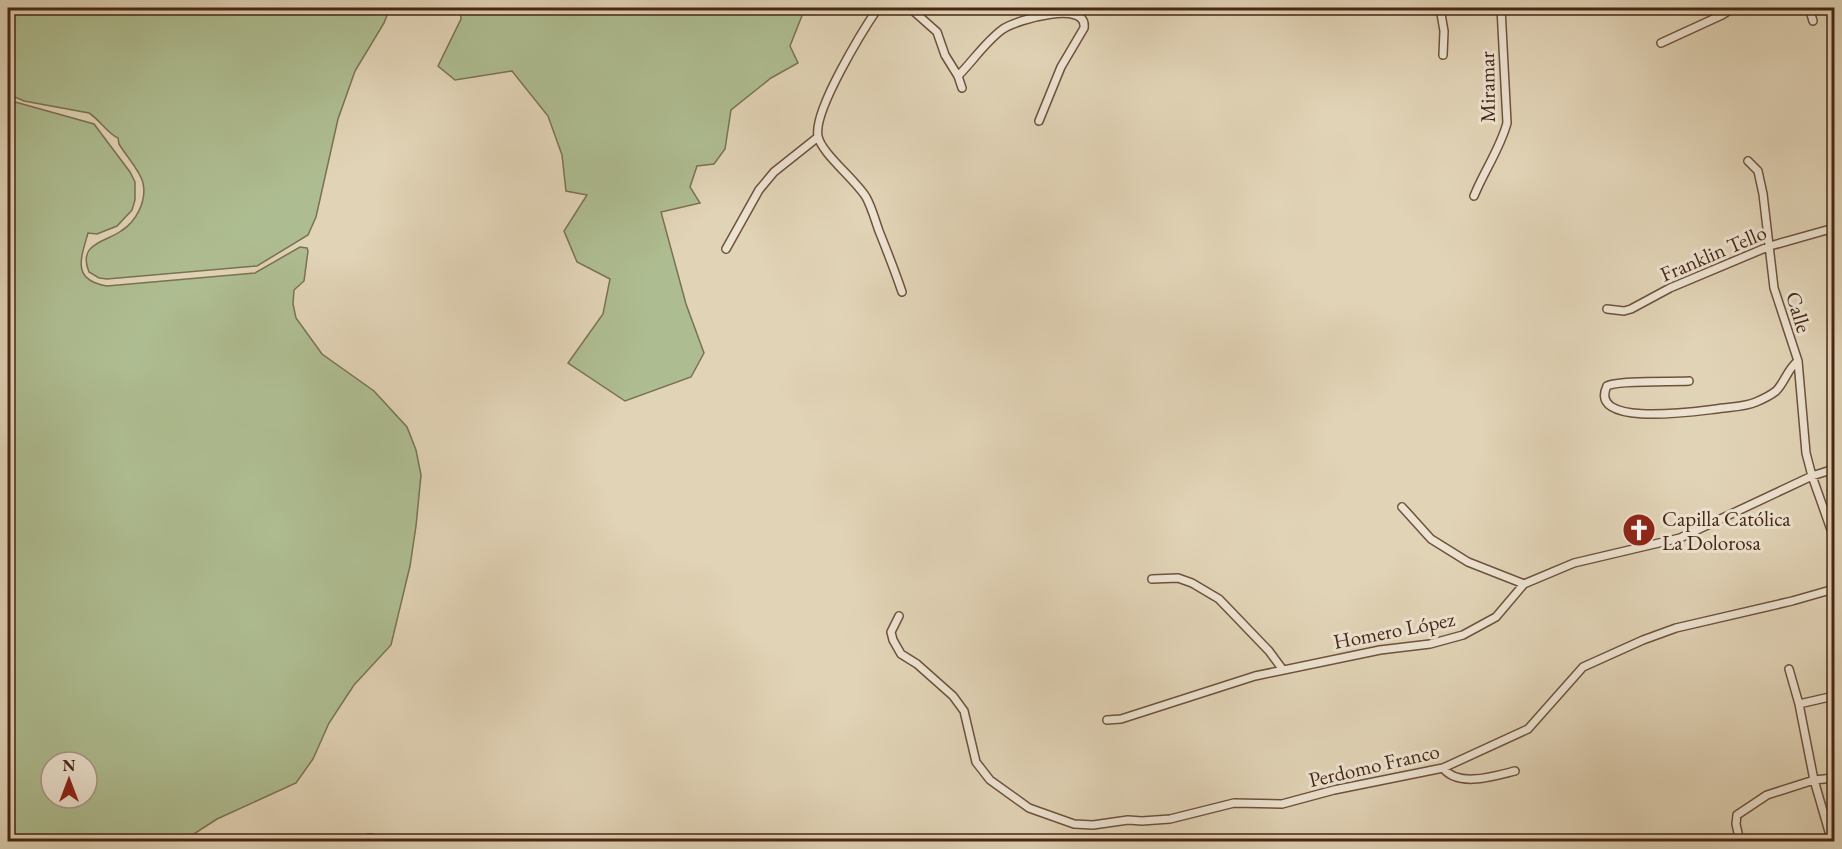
<svg xmlns="http://www.w3.org/2000/svg" width="1842" height="849" font-family="'EB Garamond',serif">
<style>
.green{fill:#aebd91;stroke:#7a7252;stroke-width:1.5;fill-rule:evenodd}
.lines{fill:none;stroke-linecap:round;stroke-linejoin:round}
.street-casing{stroke:#6e523c;stroke-width:10}
.street{stroke:#ece2d0;stroke-width:7}
.labels{text-anchor:middle;dominant-baseline:central;stroke-width:6;stroke-linejoin:round;paint-order:stroke}
.street-label{font-size:21px;fill:#472714;stroke:#ece2d0}
.poi-label{font-size:21px;fill:#472714;stroke:#ece2d0;text-anchor:start}
</style>
<rect width="100%" height="100%" fill="#e1d3b6"/>
<filter id="stains"><feTurbulence type="fractalNoise" baseFrequency=".00333" numOctaves="4"/><feColorMatrix values="0 0 0 0 .2 0 0 0 0 .09 0 0 0 0 .02 0 0 0 .5 -.17"/></filter>
<radialGradient id="worn" r=".72"><stop offset=".6" stop-color="#630" stop-opacity="0"/><stop offset="1" stop-color="#630" stop-opacity=".3"/></radialGradient>
<path class="green" d="M8 8H390L384 23 355 71 338 119 316 217 308 235 257 266 107 279 99 278 89 272C77 243 106 242 121 231 136 222 147 201 143 183 140 170 126 156 119 144L118 138C107 133 100 120 89 113L24 101 8 94Z
M460 8H805L790 46 798 63 771 78 731 110 725 149 714 164 697 166 690 187 700 203 661 212 686 304 704 353 691 377 625 401 568 363 603 314 610 279 577 262 564 231 587 195 566 191 562 155 548 116 512 71 455 80 438 66 461 19Z
M8 100 94 124 130 172 135 182V200L132 210 117 226 97 234 88 233C81 258 71 280 107 286L255 273 300 247 307 248 308 251 304 281 294 290 293 304 296 318 322 354 374 391 407 427 416 450 421 475 416 526 410 566 391 645 354 685 329 723 313 759 296 783 217 819 183 841H8ZM51 762H87V798H51Z"/>
<g class="lines">
<defs>
<path id="street" d="M878 8C863 30 813 111 818 136 821 153 855 179 866 197 872 208 875 220 879 231 887 251 895 271 902 292
M910 8 937 32 945 55 958 76 962 88
M1440 8 1444 31 1443 55
M1809 8 1813 21
M1275 10 1278 8
M1661 43 1722 15 1733 8
M958 76C973 61 986 41 1003 29 1018 19 1088 0 1084 28L1061 67 1039 121
M1833 126 1834 143
M1748 161 1758 171 1763 194 1774 288 1798 361 1806 453 1812 476 1834 538
M1474 196C1484 171 1500 149 1507 123L1501 8
M726 249 759 190 774 172 818 137
M1607 309 1624 311 1631 309 1670 288 1770 246 1834 228
M1689 381C1674 382 1616 380 1607 386 1587 428 1698 411 1716 409 1728 407 1745 407 1756 402 1763 399 1771 395 1776 391 1785 382 1788 368 1798 361
M1402 507 1431 539 1468 562 1524 584
M1152 579 1178 578 1192 583 1219 599 1269 651 1283 670
M899 616 891 632 893 640 901 654 917 664 953 696 964 711 976 762 990 780 1029 808 1074 824 1093 825 1128 820 1142 821 1170 819 1234 803 1282 804 1334 790 1443 768 1528 729 1583 667 1643 640 1676 628 1792 601 1834 589
M1789 669 1799 704 1814 780 1832 842
M1799 704 1834 696
M1107 720 1121 719 1255 676 1380 650 1430 644 1463 635 1496 617 1524 584 1574 563 1680 538 1812 476 1834 469
M1443 768C1458 788 1495 776 1515 771
M351 842 370 838 390 842
M1740 842 1736 824 1737 815 1767 795 1814 780 1834 778"/>
</defs>
<use href="#street" class="street-casing"/>
<use href="#street" class="street"/>
</g>
<defs>
<symbol id="church-disc" viewBox="-11 -11 22 22"><circle r="9.5" fill="#8f2418" stroke="#ece2d0"/><path d="M-1.2-6h2.4v3.5h3.3v2.4h-3.3V6h-2.4V-.1h-3.3v-2.4h3.3Z" fill="#fff"/></symbol>
</defs>
<g fill-rule="evenodd">
<use href="#church-disc" x="1620" y="511" width="38" height="38"/>
</g>
<g class="labels">
<g class="street-label">
<text transform="translate(1487 87) rotate(-91)">Miramar</text>
<text transform="translate(1713 253) rotate(-23)">Franklin Tello</text>
<text transform="translate(1799 312) rotate(73)">Calle</text>
<text transform="translate(1394 630) rotate(-11)">Homero López</text>
<text transform="translate(1374 765) rotate(-13)">Perdomo Franco</text>
</g>
<g class="poi-label">
<text x="1662" y="518">Capilla Católica<tspan x="1662" dy="24">La Dolorosa</tspan></text>
</g>
</g>
<rect width="1842" height="849" fill="none" stroke="#e1d3b6" stroke-width="30"/>
<rect x="9" y="9" width="1824" height="831" fill="none" stroke="#472714" stroke-width="3"/>
<rect x="15" y="15" width="1812" height="819" fill="none" stroke="#472714" stroke-width="1.5"/>
<g transform="translate(69 780)"><circle r="28" fill="#ece2d0" stroke="#aa9785" stroke-width="1.5"/>
<path d="M0-4.5L10 22L0 15L-10 22Z" fill="#8f2418"/>
<text y="-9" font-size="16" font-weight="bold" text-anchor="middle" fill="#472714">N</text>
</g>
<rect width="100%" height="100%" filter="url(#stains)"/>
<rect width="100%" height="100%" fill="url(#worn)"/>
</svg>
